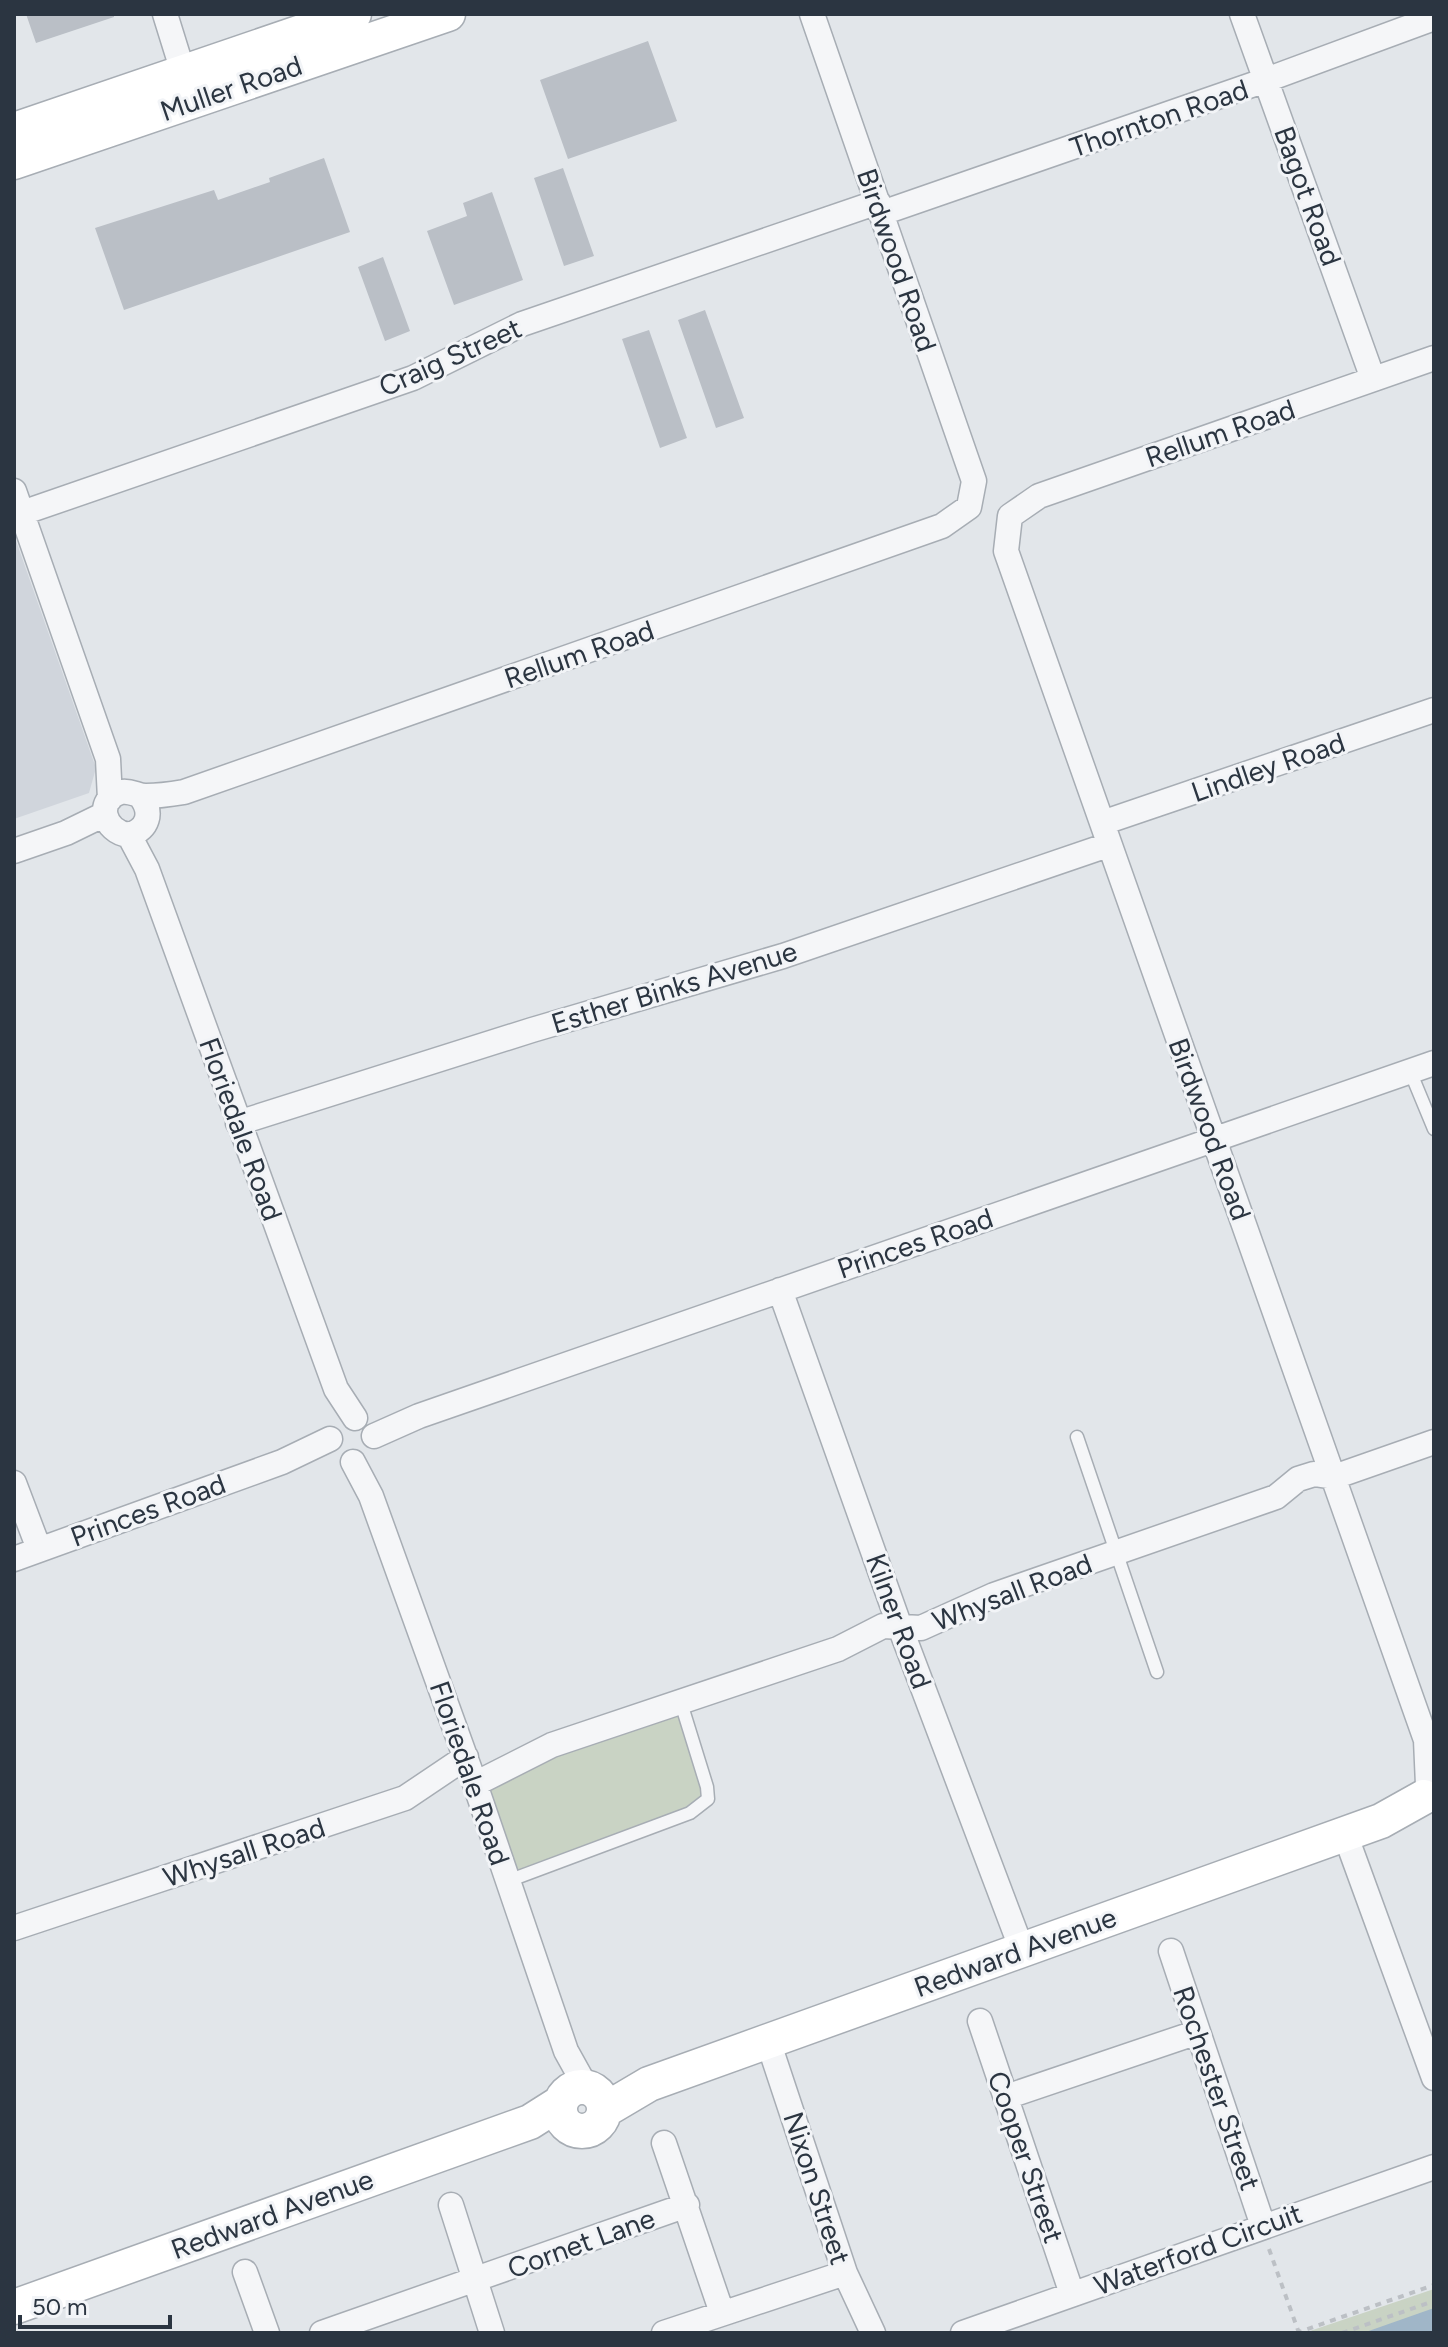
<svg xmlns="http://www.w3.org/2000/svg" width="1448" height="2347" font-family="Figtree,sans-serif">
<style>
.built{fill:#d0d5dc}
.green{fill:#c9d3c4}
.water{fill:#a0b6c8}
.building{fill:#babfc6}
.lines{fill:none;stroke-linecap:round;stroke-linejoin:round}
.lane-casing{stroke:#a7adb4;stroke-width:15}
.street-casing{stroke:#a7adb4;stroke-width:27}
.secondary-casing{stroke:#a7adb4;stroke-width:37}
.path{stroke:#bcc0c5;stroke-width:4;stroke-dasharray:6 6;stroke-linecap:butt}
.lane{stroke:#f5f6f8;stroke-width:12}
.street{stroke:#f5f6f8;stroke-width:24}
.secondary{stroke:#fff;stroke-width:34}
.labels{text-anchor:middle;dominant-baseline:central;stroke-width:6;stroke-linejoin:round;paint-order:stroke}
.street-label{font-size:28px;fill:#2b3541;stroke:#f2f4f7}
</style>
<rect width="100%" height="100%" fill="#e2e6ea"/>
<path class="built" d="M14 535 96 768 89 793 14 819Z"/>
<path class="green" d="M681 1703 708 1799 508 1881 475 1784Z
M1434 2289V2333H1304Z"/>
<path class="water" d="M1434 2308V2333H1363Z"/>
<path class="building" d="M26 14H114V17L36 43Z
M648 41 677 121 568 159 540 80Z
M324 158 350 232 124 310 95 228 214 190 218 200 270 182 269 178Z
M563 168 594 256 564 266 534 178Z
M492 192 523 280 454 305 427 231 467 216 463 203Z
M383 257 410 331 385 341 358 267Z
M705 310 744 418 716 428 678 320Z
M649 330 687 438 660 448 622 339Z"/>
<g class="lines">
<defs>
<path id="lane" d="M1410 1071 1434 1129
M1077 1437 1157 1672
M508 1881 690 1813 708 1799 707 1787 681 1703"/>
<path id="street" d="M165 14 188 88
M1242 14 1373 379
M882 213 1266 80 1434 18
M14 491 108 759 110 799
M22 513 413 378 522 324 878 202
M141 797C153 813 148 829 129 835 103 832 95 799 121 792 131 790 137 796 146 796 159 796 172 794 184 792L942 526 969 507 974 481 812 14
M1102 823 1434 710
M129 835 147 869 336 1389 355 1418
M14 851 66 833 105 814
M238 1123 532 1030 783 956 1108 845
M780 1290 900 1627 1022 1950
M374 1436 419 1416 1434 1063
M353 1462 371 1496 475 1784 566 2051 586 2087
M14 1483 39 1549
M14 1559 282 1462 330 1439
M475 1784 552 1745 838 1649 883 1626 921 1628 994 1595 1276 1497 1298 1479 1314 1474 1334 1477 1434 1442
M1428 1785 1426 1740 1006 551 1010 516 1039 496 1434 358
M1345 1834 1434 2078
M14 1928 405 1798 466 1757
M1171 1951 1263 2226
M980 2021 1072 2294
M768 2041 845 2273 873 2333
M1006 2097 1198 2032
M664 2143 722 2313
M451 2205 492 2333
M245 2272 267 2333
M322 2333 687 2205
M664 2333 845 2273
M963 2333 1434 2167"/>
<path id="secondary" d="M14 130 354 14
M14 162 448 14
M560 2109a22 22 0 1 1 44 0a22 22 0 1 1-44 0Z
M605 2110 649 2084 1381 1821 1424 1797
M14 2307 530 2122 560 2103"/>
</defs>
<use href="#lane" class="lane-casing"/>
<use href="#street" class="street-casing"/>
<use href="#secondary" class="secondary-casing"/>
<path class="path" d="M1269 2249 1299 2333
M1296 2333 1434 2285
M1342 2333 1434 2301"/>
<use href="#lane" class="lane"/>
<use href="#street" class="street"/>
<use href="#secondary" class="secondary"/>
</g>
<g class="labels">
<g class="street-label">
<text transform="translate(231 88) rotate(-19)">Muller Road</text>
<text transform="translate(1159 118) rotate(-19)">Thornton Road</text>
<text transform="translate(1308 196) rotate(70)">Bagot Road</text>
<text transform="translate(897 260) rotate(71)">Birdwood Road</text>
<text transform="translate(450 357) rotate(-24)">Craig Street</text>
<text transform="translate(1220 433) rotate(-19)">Rellum Road</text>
<text transform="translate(579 654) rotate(-19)">Rellum Road</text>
<text transform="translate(1268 767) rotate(-19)">Lindley Road</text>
<text transform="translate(674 987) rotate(-17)">Esther Binks Avenue</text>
<text transform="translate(241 1129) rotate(70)">Floriedale Road</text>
<text transform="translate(1210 1129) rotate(70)">Birdwood Road</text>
<text transform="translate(915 1243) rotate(-19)">Princes Road</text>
<text transform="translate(148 1510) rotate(-20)">Princes Road</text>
<text transform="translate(1012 1592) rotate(-21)">Whysall Road</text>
<text transform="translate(899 1621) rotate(70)">Kilner Road</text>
<text transform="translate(470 1773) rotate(71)">Floriedale Road</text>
<text transform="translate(244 1852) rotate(-18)">Whysall Road</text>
<text transform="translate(1015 1952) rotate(-20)">Redward Avenue</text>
<text transform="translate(1217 2088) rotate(71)">Rochester Street</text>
<text transform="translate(1026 2157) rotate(71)">Cooper Street</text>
<text transform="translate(817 2188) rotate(72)">Nixon Street</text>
<text transform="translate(272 2214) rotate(-20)">Redward Avenue</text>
<text transform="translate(581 2243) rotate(-20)">Cornet Lane</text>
<text transform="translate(1198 2249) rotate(-20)">Waterford Circuit</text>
</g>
</g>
<rect width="1448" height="2347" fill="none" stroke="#2b3541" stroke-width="32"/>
<path d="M20 2315v12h150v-12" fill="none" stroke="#2b3541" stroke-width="4"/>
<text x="32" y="2315" font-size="24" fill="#2b3541" stroke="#f2f4f7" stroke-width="6" paint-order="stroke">50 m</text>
</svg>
